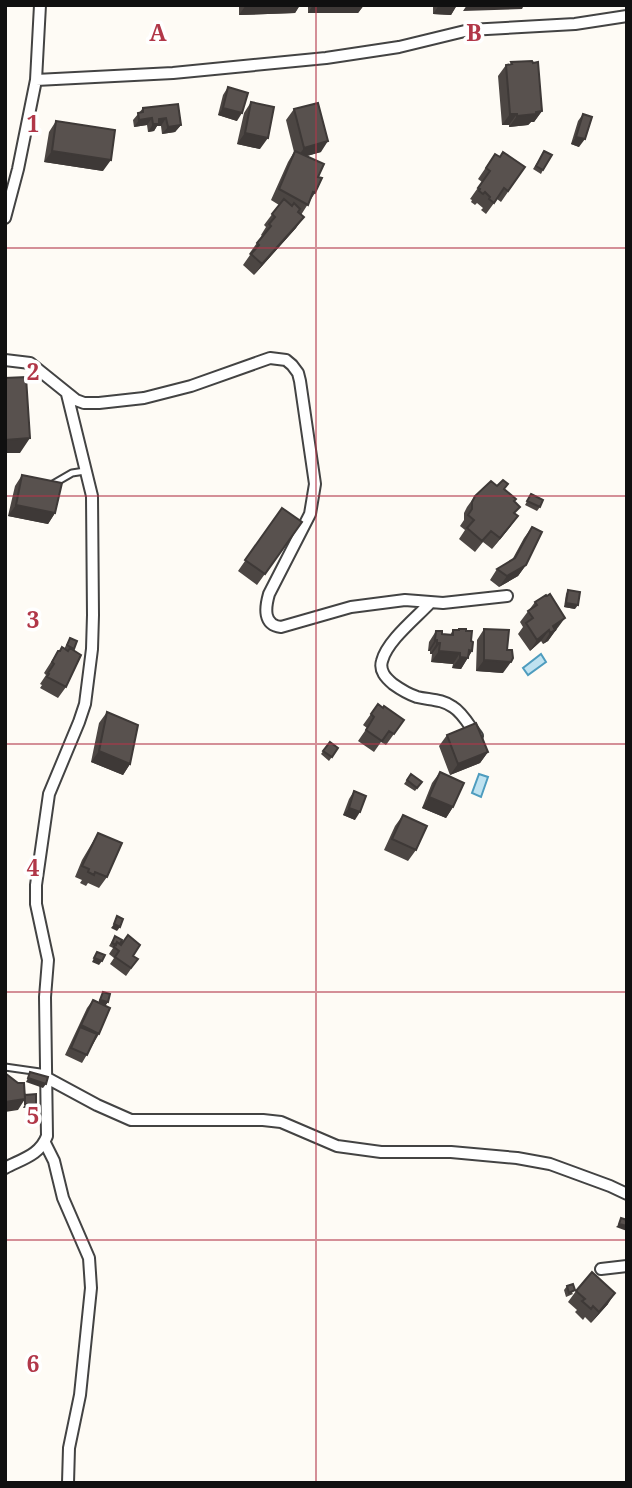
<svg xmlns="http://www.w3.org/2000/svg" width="632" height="1488" font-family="'Noto Serif',serif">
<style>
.water{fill:#bfe2f0;stroke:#4e9cbe;stroke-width:2}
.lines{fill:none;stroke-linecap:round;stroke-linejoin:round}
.lane-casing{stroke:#434343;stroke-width:9}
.street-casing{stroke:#434343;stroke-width:14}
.lane{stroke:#fff;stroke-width:5}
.street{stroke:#fff;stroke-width:10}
.wall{fill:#4c4643}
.shaded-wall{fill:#3e3937}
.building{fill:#58514e;stroke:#3e3937;stroke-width:2}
.grid{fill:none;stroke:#b13748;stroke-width:2;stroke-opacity:0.55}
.grid-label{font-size:23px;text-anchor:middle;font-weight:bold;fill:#b13748;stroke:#fff;stroke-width:7;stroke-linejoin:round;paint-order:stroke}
</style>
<rect width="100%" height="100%" fill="#fefbf5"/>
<path class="water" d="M541 654 546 662 528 675 523 668Z
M479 774 488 777 481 797 472 793Z"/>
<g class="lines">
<defs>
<path id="lane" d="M53 484 72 473 85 471
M5 1067 47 1073"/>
<path id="street" d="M36 80 173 73 326 58 399 47 469 30 575 24 627 16
M5 218 18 169 36 80 40 5
M5 360 30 363 76 400 84 403H99L144 398 191 386 270 358 286 360 292 365 298 373 300 381 315 484 310 514 269 594C265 608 263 625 281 627L351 607 405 600 443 603 507 596
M430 603C416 618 387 641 382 661 379 671 386 678 393 684 400 689 408 694 417 697 430 700 442 699 453 707 463 713 470 727 477 736
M47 1078 97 1105 131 1120H263L281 1122 337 1146 381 1152H451L517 1158 550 1164 610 1186 627 1194
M45 1143 54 1161 63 1198 89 1258 91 1288 80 1395 69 1448 68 1483
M5 1168C22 1159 40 1155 47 1136L45 997 48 960 36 904V885L49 794 79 722 85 704 92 649 93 615 92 496 67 394
M601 1269 627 1266"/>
</defs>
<use href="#lane" class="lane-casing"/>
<use href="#street" class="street-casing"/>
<use href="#lane" class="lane"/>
<use href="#street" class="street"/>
</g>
<path class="wall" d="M239 5H300L295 13 239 15Z
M308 5H364L358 13H308Z
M433 5H457L451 15 433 14Z
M511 62 542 111 534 122H531L528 125 509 127V125H502L498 76 506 65H510Z
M228 87 237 121 218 115 223 95Z
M251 102 260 149 237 144 244 113Z
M143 108 181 125 175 132 162 134 161 126H157L154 131 148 132 147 125 134 127 133 120Z
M294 109 321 152 307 156 318 177 315 193 301 215 296 228 254 275 243 265 250 255 249 254 262 236 261 235 266 227 264 225 279 205 271 200 288 162 294 152 286 120Z
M583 114 579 147 571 144 578 121Z
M56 121 103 171 44 162 49 132Z
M495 154 500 157 525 167 501 202 497 199 486 214 481 210 483 208 477 203 475 205 471 202 472 200 470 199 482 182 478 179Z
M542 155 543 170 541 174 533 169Z
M22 475 55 513 48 524 8 516 15 486Z
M497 486 504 489 514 502 515 514 510 527 492 549 483 542 475 552 459 539 465 530 460 526 464 520V513L467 507 475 496Z
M531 494 540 507 537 511 525 505Z
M282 508 302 522 257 585 238 571Z
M532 527 526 565 518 576 499 587 490 580 497 569 512 560 524 538Z
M568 590 575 609 564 607 566 594Z
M535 602 557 629 554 632 548 641 543 644 541 641 530 651 518 634 523 627 520 622Z
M459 629 471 641 472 651 461 669 452 668 453 664 431 662 432 654H430V651H428L429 642 436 631 442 634 450 635 453 630H458Z
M484 629 503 673 476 671 477 640Z
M70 638 77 641 73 650 66 687 58 698 40 688 42 685 40 684 46 675 44 673 58 651H59L64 649Z
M378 704 404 720 386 745 381 742 374 752 358 741 367 728 363 725Z
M107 712 130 764 123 775 91 762 99 723Z
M447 735 488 752 480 763 450 775 439 746Z
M330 742 338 748 329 761 321 754Z
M440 772 453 807 446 818 422 808 432 783Z
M411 774 422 782 415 791 404 784Z
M354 791 355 820 343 815 349 799Z
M403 815 416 850 408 861 384 850 395 826Z
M98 833 107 877 99 888 88 883 86 886 80 883 82 880 75 877 82 860Z
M115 936 120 944 138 959 126 976 110 964 114 958 109 954 113 948 109 946Z
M103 992 108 1002 105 1006 99 1034 82 1063 65 1055 87 1008 93 1000 98 1003Z
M567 1286 573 1294 566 1297 564 1290Z
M576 1291 608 1304 591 1323 585 1317 583 1320 575 1312 577 1310 568 1302Z"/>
<path class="shaded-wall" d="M246 5H300L295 13 239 15Z
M313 5H364L358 13H308Z
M439 5H457L451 15 433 14Z
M467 5H524L522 9 463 11Z
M223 108 242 113 237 121 218 115Z
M542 111 534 122H531L528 125 509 127 517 116Z
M510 114H517L509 125H502Z
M152 118 147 125 134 127 139 120Z
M166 118 161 126H157L154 131 148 132 153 124 159 119Z
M181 125 175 132 162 134 168 127Z
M245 133 268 138 260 149 237 144Z
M576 137 585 139 579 147 571 144Z
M328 141 321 152 296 159 304 148Z
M52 151 111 160 103 171 44 162Z
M304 217 296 228 254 275 262 264Z
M30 438 20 453H5V440Z
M16 505 55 513 48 524 8 516Z
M518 516 510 527 492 549 500 538Z
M526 565 518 576 499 587 507 576Z
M566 603 578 605 575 609 564 607Z
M565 618 548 641 543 644 550 633 553 626Z
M549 630 541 641 530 651 537 640Z
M435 640H437L430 651H428Z
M437 643H440L432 654H430Z
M469 650 472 651 461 669 452 668 460 657Z
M439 651 460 653 453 664 431 662Z
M484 660 511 662 503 673 476 671Z
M99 751 130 764 123 775 91 762Z
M488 752 480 763 450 775 458 764Z
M429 797 453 807 446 818 422 808Z
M349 808 360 812 355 820 343 815Z
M114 924 120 927 117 931 111 928Z
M94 958 102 961 99 965 92 962Z
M100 1000 108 1002 105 1006 98 1004Z
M28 1078 46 1084 43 1088 26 1082Z
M25 1099 18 1110 5 1112V1102Z
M25 1104H36L34 1107 23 1108Z
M619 1224 627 1226V1231L616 1227Z
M615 1293 608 1304 591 1323 599 1312Z"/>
<path class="building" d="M532 61 533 63 538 62 542 111 536 112V114L517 116V114H510L506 65 512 64 511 62Z
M228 87 248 93 242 113 223 108Z
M251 102 274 107 268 138 245 133Z
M318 103 328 141 304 148 294 109Z
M178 104 181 125 168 127 166 118 159 119V124H153L152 118 139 120 138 113 143 112V108Z
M583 114 592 117 585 139 576 137Z
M56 121 115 130 111 160 52 151Z
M295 151 324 164 318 177 322 178 315 193 313 192 308 205 279 189Z
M544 151 552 155 543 170 536 166Z
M503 152 525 167 508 191 504 188 494 203 489 199 490 197 485 192 483 194 479 191 480 189 478 188 490 171 486 168 495 154 500 157Z
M284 199 292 206 294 203 300 209 298 212 304 217 262 264 251 254 259 245 257 243 271 226 269 224 275 217 272 214Z
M26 377 30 438 5 440V378Z
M22 475 62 483 55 513 16 505Z
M503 480 508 484 504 489 516 499 514 501 520 507 514 513 518 516 500 538 491 531 482 541 467 528 474 520 468 515 472 509V502L475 496 491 481 497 486Z
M531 494 543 500 540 507 527 501Z
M282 508 302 522 265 574 245 560Z
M532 527 542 532 526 565 507 576 497 569 515 558Z
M568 590 580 592 578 605 566 603Z
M550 594 565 618 553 626 555 630 550 633 549 630 537 640 526 623 533 618 528 611 537 605 535 602 546 595 547 596Z
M459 629H466V631H472L471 641 473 642 472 651 469 650 468 658 460 657V653L439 651 440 643H437V640H435L436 631H442V634L453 635V630H459Z
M484 629 509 630 507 650H512L513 658 511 662 484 660Z
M70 638 77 641 74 649 67 645Z
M62 647 68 651 70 648 81 655 66 687 47 677 49 674 48 673 54 664 52 662 58 651H60Z
M378 704 383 708 384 706 404 720 394 734 389 731 382 741 366 730 374 717 371 714Z
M107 712 138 725 130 764 99 751Z
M476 723 488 752 458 764 447 735Z
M330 742 338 748 332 757 323 751Z
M440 772 464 783 453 807 429 797Z
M411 774 422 782 417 788 407 780Z
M354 791 366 796 360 812 349 808Z
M403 815 427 826 416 850 392 839Z
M98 833 122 843 107 877 95 872 94 875 88 872 89 869 82 866Z
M117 916 123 919 120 927 114 924Z
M128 935 140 945 133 956 138 959 131 968 115 957 119 951 114 947 117 942 121 945Z
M115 936 122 940 120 944 117 942 116 945 112 943Z
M97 952 105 955 102 961 94 958Z
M103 992 110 994 108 1002 100 1000Z
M93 1000 110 1008 99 1034 81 1025Z
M80 1027 97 1034 87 1055 71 1048Z
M30 1072 48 1077 46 1084 28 1078Z
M5 1073 18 1083H24L25 1099 5 1102Z
M36 1094V1104H25V1095Z
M621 1218 627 1220V1226L619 1224Z
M592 1272 615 1293 599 1312 593 1306 591 1309 582 1301 585 1299 576 1291Z
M573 1284 575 1290 569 1293 567 1286Z"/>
<path class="grid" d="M316 5V1483M5 248H627M5 496H627M5 744H627M5 992H627M5 1240H627"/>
<g class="grid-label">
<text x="158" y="41">A</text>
<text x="474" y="41">B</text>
<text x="33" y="132">1</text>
<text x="33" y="380">2</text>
<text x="33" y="628">3</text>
<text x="33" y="876">4</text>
<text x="33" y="1124">5</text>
<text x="33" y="1372">6</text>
</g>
<rect width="632" height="1488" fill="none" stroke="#101010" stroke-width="14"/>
</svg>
